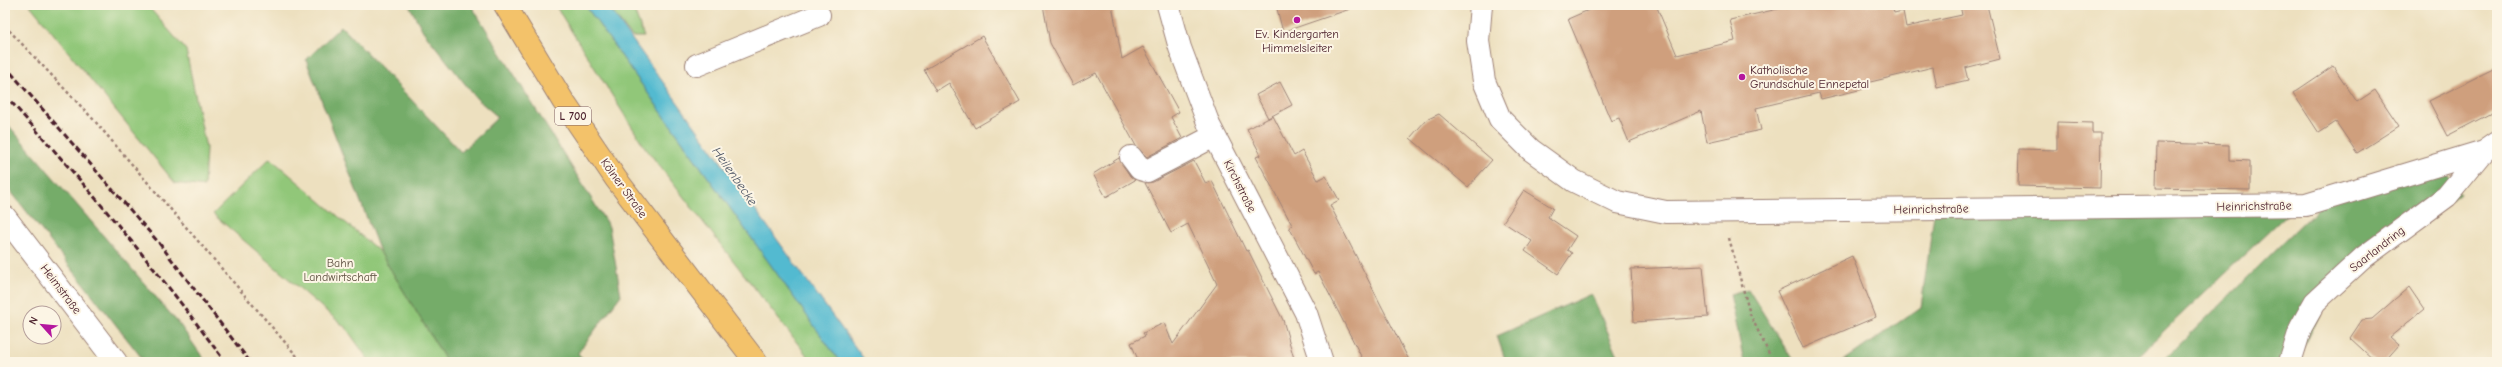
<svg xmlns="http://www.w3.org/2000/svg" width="2502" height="367" font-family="'Comic Neue',sans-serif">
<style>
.green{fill:#91c779;stroke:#6e7352}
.forest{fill:#74ac69;stroke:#5f664a}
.water{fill:#52bad0;stroke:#4e6c7e}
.building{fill:#cf9f7d}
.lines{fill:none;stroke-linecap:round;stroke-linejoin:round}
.minor-casing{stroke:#9c8075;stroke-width:24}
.major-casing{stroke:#9c8075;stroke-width:24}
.path{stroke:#9c8075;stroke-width:2.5;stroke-dasharray:3 3;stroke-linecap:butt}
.minor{stroke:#fff;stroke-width:22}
.major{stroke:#f3c26a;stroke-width:22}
.rail{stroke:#4a1f2b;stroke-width:3;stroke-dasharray:6 3;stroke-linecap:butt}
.poi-dot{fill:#b5179e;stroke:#fcf5e5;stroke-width:1.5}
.labels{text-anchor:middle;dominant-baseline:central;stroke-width:4;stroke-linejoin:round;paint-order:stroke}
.shield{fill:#fcf5e5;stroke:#7f5f63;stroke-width:1}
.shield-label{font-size:11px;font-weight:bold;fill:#4a1f2b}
.poi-label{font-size:12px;fill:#4a1f2b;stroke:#fcf5e5}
.street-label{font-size:12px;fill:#4a1f2b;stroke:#fcf5e5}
.park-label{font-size:12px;fill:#5f5142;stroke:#fcf5e5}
.water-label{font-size:13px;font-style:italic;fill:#4d5565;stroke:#fcf5e5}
</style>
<rect width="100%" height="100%" fill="#fcf5e5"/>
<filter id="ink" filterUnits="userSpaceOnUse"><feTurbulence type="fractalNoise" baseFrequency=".025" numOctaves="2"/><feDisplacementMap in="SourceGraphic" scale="8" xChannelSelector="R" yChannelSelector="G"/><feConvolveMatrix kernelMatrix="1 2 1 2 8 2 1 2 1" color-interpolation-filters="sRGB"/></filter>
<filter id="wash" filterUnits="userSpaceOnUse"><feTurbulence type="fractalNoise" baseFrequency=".012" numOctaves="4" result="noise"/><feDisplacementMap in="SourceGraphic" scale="16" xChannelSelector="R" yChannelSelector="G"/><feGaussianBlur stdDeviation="0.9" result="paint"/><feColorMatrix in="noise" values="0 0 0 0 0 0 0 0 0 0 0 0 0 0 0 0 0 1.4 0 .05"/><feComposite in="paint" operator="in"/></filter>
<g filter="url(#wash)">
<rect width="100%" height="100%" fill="#ede0bf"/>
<path class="green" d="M30 5H147L186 50 206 148 204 187 175 183Z
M555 5H585L840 362H812L644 146Z
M607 5H632L644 37H632Z
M270 158 380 252 447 362H370L346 328 213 214Z"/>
<path class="forest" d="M409 5H471L609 227 621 295 578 353 584 362H447L380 252 306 60 341 26 461 152 498 117 477 99 423 31Z
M5 121 180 325 206 362H145L5 184Z
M2439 164 2460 193 2377 257 2324 305 2297 362H2162L2332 194Z
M2299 203 2131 362H1842L1921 307 1935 207Z
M1748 289 1794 362H1744L1730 294Z
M1591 294 1621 362H1506L1497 336Z"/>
<path class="water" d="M585 5H607L866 362H840Z"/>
<g id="blocks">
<path class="building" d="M1043 5H1112L1122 59 1143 47 1179 112 1171 117 1182 138 1147 157 1136 146 1096 73 1073 85 1050 43Z
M1276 5H1350V9L1283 32Z
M1600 5H1656L1677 55 1735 41 1730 20 1795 5H1892L1894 13 1903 11 1906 27 1962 15 1960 5H1987L2000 59 1965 68 1968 80 1937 87 1933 67 1862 84 1863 89 1821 99 1819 93 1756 108 1761 130 1707 142 1701 111 1629 142 1619 118 1611 121 1568 19Z
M982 36 1020 102 975 128 949 83 936 91 924 70Z
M2333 66 2357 102 2375 90 2399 126 2357 153 2336 122 2319 133 2293 93Z
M2497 67V110L2447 136 2429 101Z
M1280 82 1292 105 1268 118 1256 95Z
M1439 114 1492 160 1468 187 1410 138 1426 120Z
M1273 116 1294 156 1302 151 1318 180 1326 176 1339 200 1330 205 1410 362H1364L1318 272 1314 274 1289 227 1292 225 1256 157 1261 155 1247 129Z
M2057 122 2092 123V133H2101L2100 188 2018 186 2019 149 2057 150Z
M2157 143 2229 145V160L2250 161V190L2156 188Z
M1119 158 1130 176 1135 180 1106 197 1093 174Z
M1194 161 1206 184 1212 181 1246 251 1248 250 1283 320 1295 362H1139L1131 343 1145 336 1143 333 1164 323 1173 344 1217 284 1188 224 1171 233 1145 183 1153 182Z
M1524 190 1553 208 1548 217 1576 236 1567 250 1572 253 1558 274 1525 251 1532 241 1503 222Z
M1852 256 1876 317 1803 348 1777 291Z
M1703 266 1708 317 1634 322 1631 269Z
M2409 287 2424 309 2390 337 2399 345 2384 362H2376L2350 338 2362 320 2372 319Z"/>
</g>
</g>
<g filter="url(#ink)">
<use href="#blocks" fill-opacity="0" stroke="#9c8075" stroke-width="1"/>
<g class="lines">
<defs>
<path id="minor" d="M1168 5 1180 48 1209 125 1306 313 1322 362
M1481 5 1478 41 1484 81 1500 119 1531 150 1574 181 1617 202 1666 212 2306 205 2484 151 2497 142
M697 65 819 15
M1131 157 1140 169 1147 171 1214 136
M5 217 116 362
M2290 362 2301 327 2315 302 2364 257 2447 196 2484 151"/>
<path id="major" d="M505 5 563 101 616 179 756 362"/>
</defs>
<use href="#minor" class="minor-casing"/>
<use href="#major" class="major-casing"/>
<path class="path" d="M5 26 93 119 302 362
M1729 238 1750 314 1773 362"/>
<use href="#minor" class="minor"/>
<use href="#major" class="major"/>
<path class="rail" d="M5 66 159 243 250 362
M5 95C82 181 157 268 225 362"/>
</g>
</g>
<g class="poi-dot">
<circle cx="1297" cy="20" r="4"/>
<circle cx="1742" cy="77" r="4"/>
</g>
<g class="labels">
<rect class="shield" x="555" y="107" width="36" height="18" rx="3"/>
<g class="shield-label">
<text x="573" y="116">L 700</text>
</g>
<g class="poi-label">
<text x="1297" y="34">Ev. Kindergarten<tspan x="1297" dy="14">Himmelsleiter</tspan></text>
<text x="1750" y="70" text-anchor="start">Katholische<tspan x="1750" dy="14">Grundschule Ennepetal</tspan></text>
</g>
<g class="street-label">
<text transform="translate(1240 186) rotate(63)">Kirchstraße</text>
<text transform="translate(624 188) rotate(54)">Kölner Straße</text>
<text transform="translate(2254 206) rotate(-1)">Heinrichstraße</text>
<text transform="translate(1931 209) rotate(-1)">Heinrichstraße</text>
<text transform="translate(2377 249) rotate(-38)">Saarlandring</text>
<text transform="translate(61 289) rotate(53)">Heimstraße</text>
</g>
<g class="park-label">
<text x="340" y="263">Bahn<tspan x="340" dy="14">Landwirtschaft</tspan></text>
</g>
<g class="water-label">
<text transform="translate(735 176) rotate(55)">Heilenbecke</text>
</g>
</g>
<rect width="2502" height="367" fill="none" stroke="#fcf5e5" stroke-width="20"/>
<g transform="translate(42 325) rotate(297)"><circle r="19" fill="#fcf5e5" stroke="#b59f9b"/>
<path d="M0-3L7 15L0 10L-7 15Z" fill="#b5179e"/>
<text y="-6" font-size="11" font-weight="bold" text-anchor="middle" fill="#4a1f2b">N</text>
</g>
</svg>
